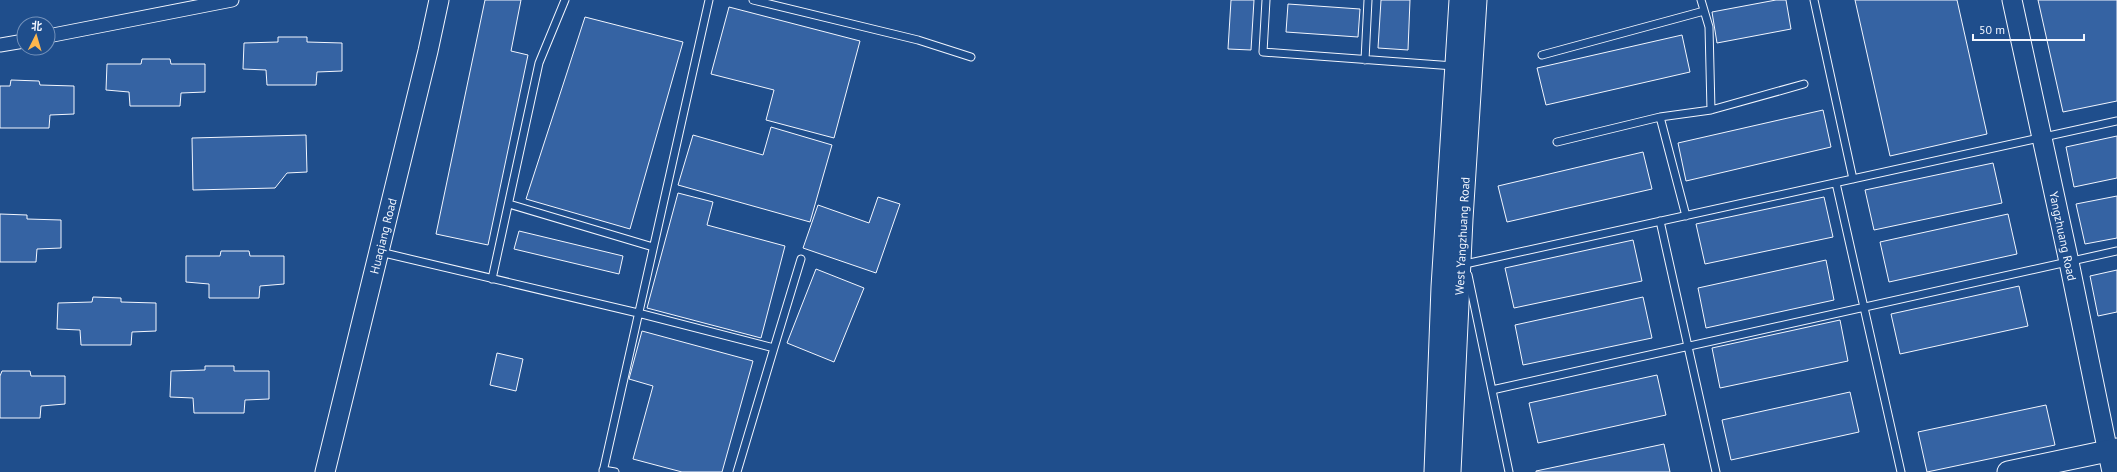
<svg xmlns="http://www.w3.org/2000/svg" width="2117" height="472" font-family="'PT Sans','Noto Sans SC',sans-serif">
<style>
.building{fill:#3563a3;stroke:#f2f6ff}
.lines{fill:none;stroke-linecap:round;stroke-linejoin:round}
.lane-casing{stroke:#f2f6ff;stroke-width:9}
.street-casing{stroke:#f2f6ff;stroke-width:15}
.secondary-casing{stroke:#f2f6ff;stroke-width:21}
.primary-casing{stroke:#f2f6ff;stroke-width:23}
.lane{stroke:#1f4e8c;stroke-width:7}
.street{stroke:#1f4e8c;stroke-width:13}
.secondary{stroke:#1f4e8c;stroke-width:19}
.primary{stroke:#1f4e8c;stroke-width:21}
.labels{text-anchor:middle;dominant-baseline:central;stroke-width:3;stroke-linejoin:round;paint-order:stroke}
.street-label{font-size:12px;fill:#f2f6ff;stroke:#1f4e8c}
</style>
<rect width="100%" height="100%" fill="#1f4e8c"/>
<path class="building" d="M485 0H521L511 51 528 55 488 245 436 234Z
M1231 0H1254L1251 50 1228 49Z
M1381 0H1410L1408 50 1378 48Z
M1776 0H1786L1791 29 1717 43 1712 12Z
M1855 0H1957L1987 134 1890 156Z
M2038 0H2117V101L2063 112Z
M1288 4 1360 9 1358 37 1286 32Z
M729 7 860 41 834 138 766 120 774 90 711 74Z
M585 17 683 42 630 229 526 199Z
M1682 35 1690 72 1546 105 1537 68Z
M278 37H307V42L342 43V71L317 72 316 85H267L266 70 243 69 244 43 278 42Z
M142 59H170L171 64H205V92L181 93 180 106H130L129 92 106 90 107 64H141Z
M11 80 39 81 40 85 74 86V114L50 115 49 128H0V86H10Z
M1823 110 1831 147 1686 181 1678 143Z
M771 127 832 145 810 222 678 185 693 135 763 155Z
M306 135 307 172 287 173 275 188 193 190 192 138Z
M2117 136V178L2074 187 2066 147Z
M1643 152 1652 189 1507 222 1498 186Z
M1993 163 2002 203 1874 230 1865 190Z
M678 193 713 202 707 225 785 246 761 338 647 308Z
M2117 196V238L2085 244 2076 204Z
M878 197 900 204 876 273 803 248 818 205 869 223Z
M1824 197 1833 237 1705 264 1696 224Z
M0 214 27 215V219L61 220V248L37 249 36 262H0Z
M2008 214 2017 254 1889 282 1880 242Z
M519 231 623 256 619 274 514 249Z
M1633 240 1642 281 1514 308 1505 268Z
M221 251H249L250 256H284V284L260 286 259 298H209V284L186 282V256H220Z
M1826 260 1834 300 1706 328 1698 288Z
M816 269 864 288 834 362 787 343Z
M2117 270V312L2098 316 2090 276Z
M2019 286 2028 326 1900 354 1891 314Z
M93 297 121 298V302L156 303V331L132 332 131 345H81L80 330 57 329 58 303 92 302Z
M1643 297 1652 338 1523 365 1515 325Z
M1840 320 1848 361 1720 388 1712 348Z
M642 331 753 361 722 472H682L633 459 653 386 629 379Z
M497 353 523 359 516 391 490 385Z
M205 366H234V371H269V399L245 400 244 413H194L193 398 170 397 171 371 205 370Z
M2 371H30L31 376H65V404L41 406 40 418H0V376Z
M1657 375 1666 415 1538 443 1529 403Z
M1850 392 1859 432 1731 460 1722 420Z
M2046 405 2055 445 1927 472 1918 432Z
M1664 444 1670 472H1536V471Z"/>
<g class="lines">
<defs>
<path id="lane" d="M753 0 918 40 971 57
M1266 0 1263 52 1454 66
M1701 0 1709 27 1711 110
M1814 0 1853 179
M1542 55 1704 11
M1365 60 1368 0
M1660 117 1686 216
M1557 142 1660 117 1711 110 1804 84
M1836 183 1901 472
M509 204 653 247
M1660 221 1716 472
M380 252 638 313 774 348 801 259
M1465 264 2117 121
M1468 275 1509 472
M492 279 539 63 565 0
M1492 390 2117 251
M603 470 615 472
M603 472 709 0
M737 472 774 348"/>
<path id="street" d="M48 36 232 0
M0 45 24 41"/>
<path id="secondary" d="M2012 0 2069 262 2112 472
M325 472 428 51 439 0
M1434 472 1441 287 1459 0
M1451 472 1463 219 1477 0"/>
<path id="primary" d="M2008 472 2117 449"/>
</defs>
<use href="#lane" class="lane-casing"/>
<use href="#street" class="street-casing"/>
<use href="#secondary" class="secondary-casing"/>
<use href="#primary" class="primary-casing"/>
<use href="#lane" class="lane"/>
<use href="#street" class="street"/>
<use href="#secondary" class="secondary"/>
<use href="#primary" class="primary"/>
</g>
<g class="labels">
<g class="street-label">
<text transform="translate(383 236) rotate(-76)">Huaqiang Road</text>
<text transform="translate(1462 236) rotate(-87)">West Yangzhuang Road</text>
<text transform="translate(2063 236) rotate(78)">Yangzhuang Road</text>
</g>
</g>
<g transform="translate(36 36) rotate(5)"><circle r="19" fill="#1f4e8c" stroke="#7391ba"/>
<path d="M0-3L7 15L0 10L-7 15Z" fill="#ffb74d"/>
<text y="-6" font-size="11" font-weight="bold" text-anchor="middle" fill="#f2f6ff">北</text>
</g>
<path d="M1973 34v6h111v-6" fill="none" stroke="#f2f6ff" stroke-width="2"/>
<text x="1979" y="34" font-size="12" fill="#f2f6ff" stroke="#1f4e8c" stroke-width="3" paint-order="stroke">50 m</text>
</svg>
